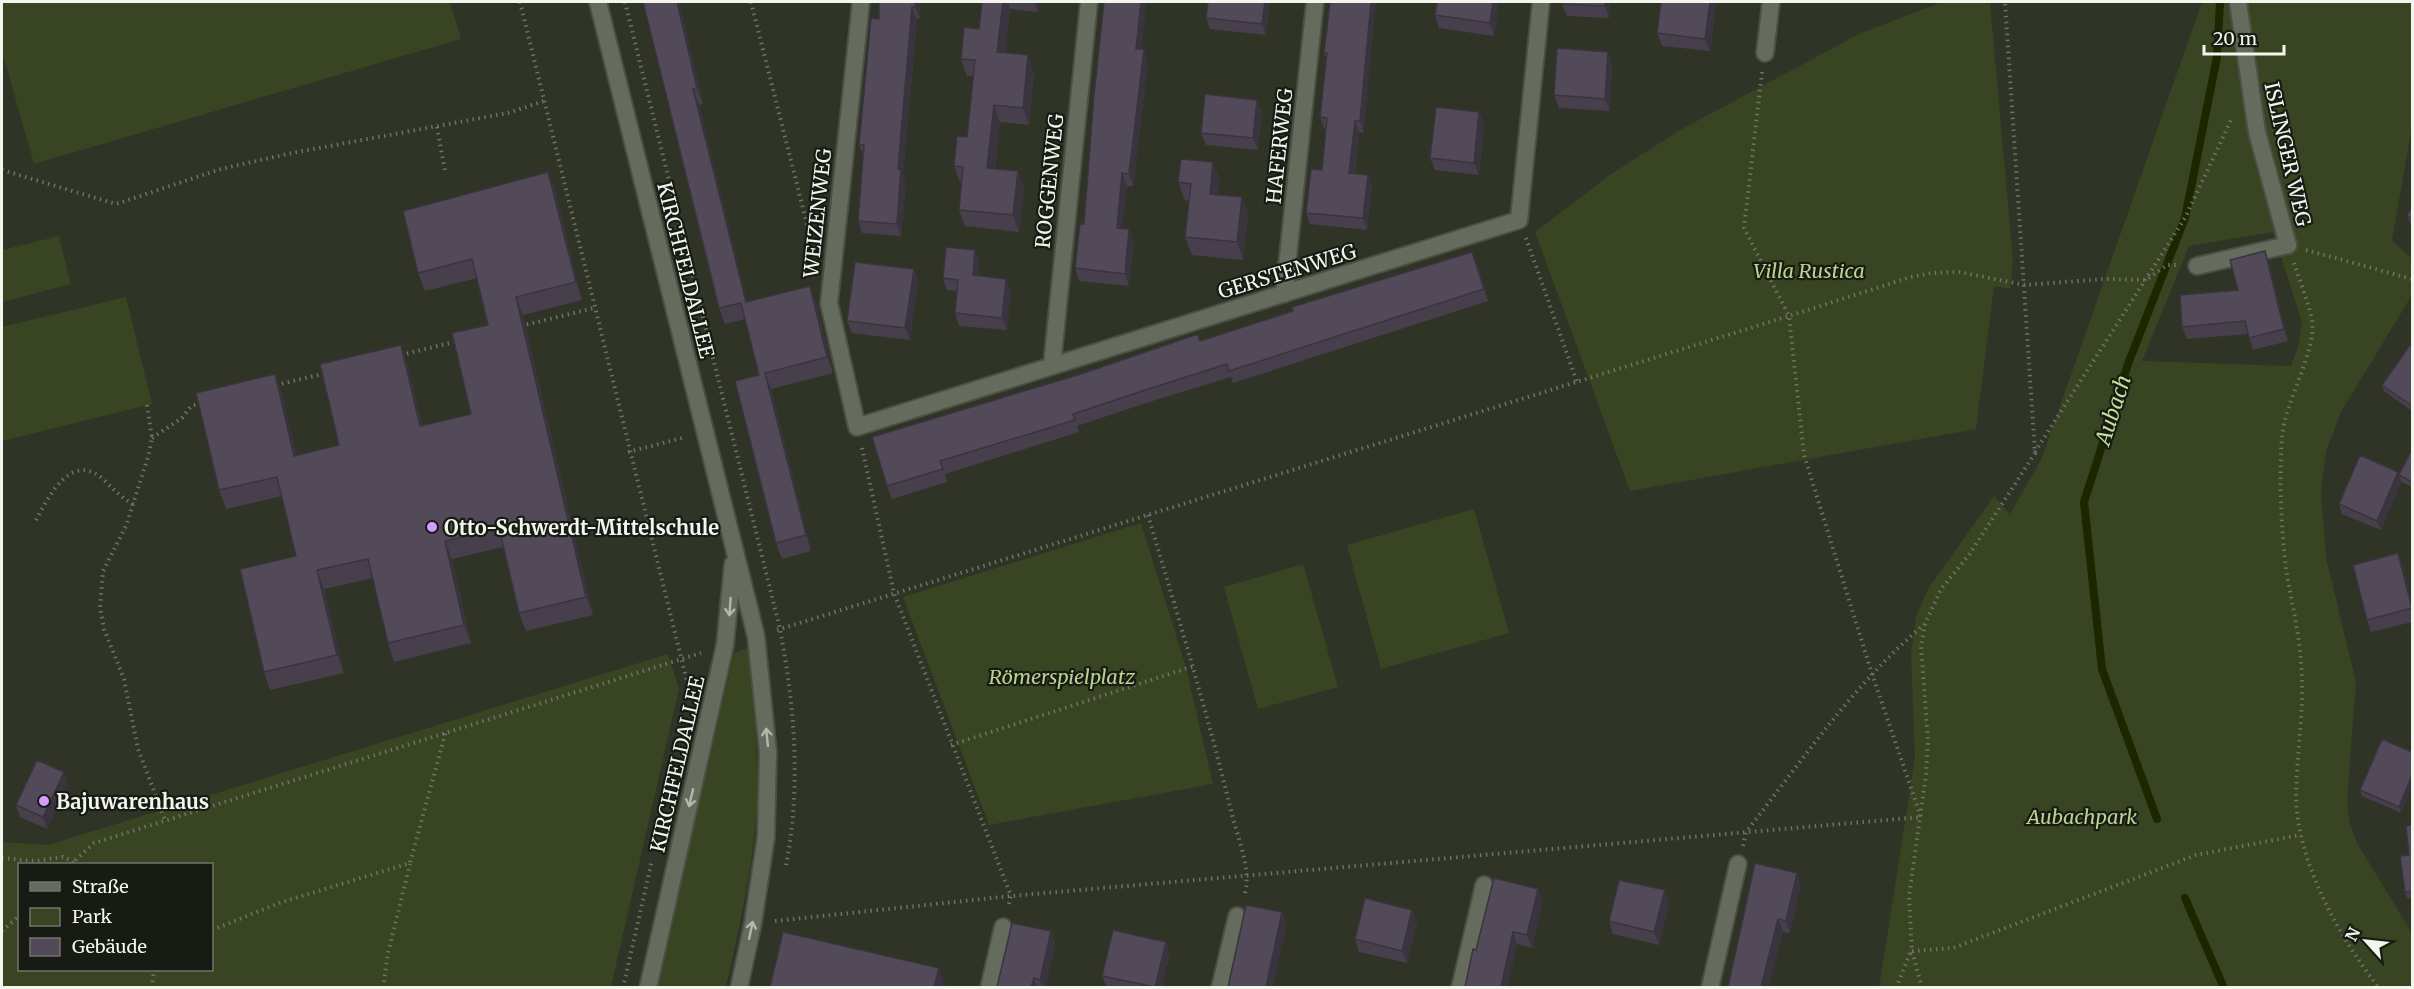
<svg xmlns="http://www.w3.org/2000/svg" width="2414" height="989" font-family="Merriweather,serif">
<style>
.green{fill:#394422;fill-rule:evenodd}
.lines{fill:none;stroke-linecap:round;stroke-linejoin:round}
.stream{stroke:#1c2700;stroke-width:8}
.service-casing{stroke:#4c5044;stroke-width:20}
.minor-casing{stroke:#4c5044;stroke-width:20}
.path{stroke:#6f7367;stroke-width:4;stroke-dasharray:1.5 4.5;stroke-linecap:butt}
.service{stroke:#666c5d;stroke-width:16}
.minor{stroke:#666c5d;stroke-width:16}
.wall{fill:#47404c}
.shaded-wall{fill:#39343e}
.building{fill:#524a58;stroke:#39343e;stroke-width:1.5}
.oneway{stroke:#b4b8ac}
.poi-dot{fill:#d49cfc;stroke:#181b14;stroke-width:2}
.labels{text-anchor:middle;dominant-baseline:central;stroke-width:4.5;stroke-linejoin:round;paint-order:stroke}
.street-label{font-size:20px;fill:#f3f6ed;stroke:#181b14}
.park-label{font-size:20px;font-style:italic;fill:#bbd38f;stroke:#181b14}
.poi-label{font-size:20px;font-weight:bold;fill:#f3f6ed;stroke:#181b14;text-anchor:start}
.water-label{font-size:21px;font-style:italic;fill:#c5de99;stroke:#181b14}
</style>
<rect width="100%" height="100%" fill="#2f3426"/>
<path class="green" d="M2 2H450L461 39 34 164 2 51Z
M1942 2H1990L2013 261 2010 289 1994 286 1976 429 1630 491 1535 232 1611 174 1680 130 1861 33Z
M2202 2H2412V127L2392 240 2412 259V295L2341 412 2326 451 2321 492 2326 558 2356 682 2347 800 2349 821 2357 843 2412 933V987L1879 988 1915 758 1911 655 1916 617 1928 589 1994 496 2010 514 2041 460ZM2273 232 2302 322 2298 347 2291 366 2142 361 2189 246Z
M59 236 71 284 2 302V250Z
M126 297 152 404 2 441V327Z
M1474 509 1509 633 1381 669 1347 545Z
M1141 523 1185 664 1213 784 989 825 903 597Z
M1303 564 1338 687 1258 709 1224 587Z
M748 648C753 705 761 763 756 821 751 878 738 932 726 987H657L734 653Z
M668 654 679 689 611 987H2V842L48 845ZM20 864H212V970H20Z"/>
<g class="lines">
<path class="stream" d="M2157 819 2102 669 2084 502 2128 364 2185 218 2217 57 2220 2
M2185 898 2224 988"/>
<defs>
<path id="service" d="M2197 266 2288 245"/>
<path id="minor" d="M598 2 756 636 768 752 766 837 753 923 739 988
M861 2 829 303 857 427 1519 220 1541 2
M2238 2 2257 132 2288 245
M1765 53 1771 2
M1284 294 1315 2
M1052 365 1089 2
M648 988 725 645 733 564
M989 988 1003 927
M1220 988 1237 916
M1460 988 1484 885
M1710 988 1738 864"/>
</defs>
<use href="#service" class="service-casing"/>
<use href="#minor" class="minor-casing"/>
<path class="path" d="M520 2 690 694
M625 2 780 629C795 708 801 787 786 866
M751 2 812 244
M1762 72 1744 228 1789 316 1911 277 1932 273 1959 272 2025 285 2105 279 2146 280 2167 265H2176
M437 127 445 171
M2 170 116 204 221 169 292 153 508 113 544 101
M1526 238 1577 382
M2306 250 2412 279
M2294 263C2300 282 2308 301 2312 320 2317 351 2284 403 2282 438 2279 481 2281 525 2286 569 2291 600 2299 631 2301 663 2305 707 2297 750 2296 794 2296 860 2339 937 2379 988
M521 326 594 308
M401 355 458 341
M276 385 327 373
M147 405 152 438 148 457 126 526 103 571 100 607 104 629 124 679 138 749 165 820
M152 438 182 418 191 406 201 403
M862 448 894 593 1011 896 1008 907
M628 452 686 437
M2035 452 2185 218 2232 118
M1148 515C1177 613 1207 711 1231 811 1237 836 1253 872 1244 896
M36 520C49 496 72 449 105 481 115 491 121 497 134 505
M777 630 1789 316 1804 455 1872 674 1921 817
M951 745 1194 666
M1743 846 1746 832C1802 761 1855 682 1925 624
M2 858 34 861 63 857 74 862
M71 864 94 843 701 653
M775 921 1011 896 1921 817
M212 930 282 902 410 863 446 731
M2 931 20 915
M1912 951 1953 948 2196 855 2300 835
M152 988 154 970
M383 988 388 953 410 864
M623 988 652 860
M1896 988 1911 951
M1922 988 1912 951 1909 896 1926 775 1928 741 1921 646 1925 624 1941 589 1969 555 2035 453 2005 2"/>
<use href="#service" class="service"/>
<use href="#minor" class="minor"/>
</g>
<path class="wall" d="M643 2H679L703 104 699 105 747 301 816 302 833 373 771 389 811 551 782 559 776 543 759 375 745 319 725 324 719 308Z
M879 2H920V19H917L903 173 906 181 901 236 862 233 858 221 863 155 859 145 879 19Z
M982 2H1039L1038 12 1010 9 1005 53 1034 72 1029 125 1000 122 995 169 1018 171 1024 188 1019 232 965 226 959 210 962 183 960 182 954 166 967 137 974 76H967L961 59 979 29Z
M1270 2 1266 35 1210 29 1206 18Z
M1330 2 1364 133 1359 132 1355 173 1368 175 1372 186 1367 230 1310 224 1306 213 1322 170 1326 129 1324 128 1320 117 1326 58 1324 53Z
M1499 2 1494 36 1439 28 1435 15Z
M1610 2 1609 18 1567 16 1562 4Z
M1716 2 1710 51 1662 46 1657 33Z
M1142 49 1148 62 1133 186H1127L1122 229H1129L1134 242 1129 286 1079 281 1075 268 1084 224Z
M1608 52 1612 64 1610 111 1559 108 1554 95Z
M1257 100 1262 112 1258 150 1206 145 1201 133Z
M1479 112 1484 124 1479 175 1435 170 1430 158Z
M548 172 555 190 582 300 523 315 593 615 526 631 519 613 503 547 452 559 471 643 394 662 388 643 373 578 324 589 344 673 270 690 264 672 296 556 282 496 226 509 219 490 282 393 296 455 339 445 407 363 422 426 471 414 488 325 477 278 425 291 418 273Z
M1220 180 1218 195 1242 197 1248 215 1243 260 1192 255 1185 237 1189 201 1185 200 1178 182Z
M2412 206V229L2407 216Z
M975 250 979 262 978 276 1011 291 1007 330 959 326 955 313 957 291 947 290 943 278Z
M2269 263 2288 341 2253 350 2248 334 2187 339 2182 327 2238 290Z
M1477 264 1488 301 1233 383 1231 377 1146 403 1077 426 1079 432 945 474 947 482 892 499 887 486 1200 341Z
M914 269 918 281 910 340 852 333 847 321Z
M2412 347V411L2384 391 2382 385Z
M2412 449V487L2401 482 2381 530 2342 514 2339 504 2399 475Z
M2403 565 2412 605V622L2371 632 2367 620Z
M2412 752 2401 813 2362 796 2360 790Z
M68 784 47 829 20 817 16 805Z
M2412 825V898H2407L2405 892Z
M1755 863 1801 885 1790 933 1783 932Z
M1665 890 1669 903 1659 945 1613 934 1609 921Z
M1543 901 1532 948 1517 944 1476 950Z
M1412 910 1417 922 1407 963 1359 952 1355 939Z
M1051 931 1055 944 1046 987H997Z
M1166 942 1170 954 1162 987H1107L1102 976Z"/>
<path class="shaded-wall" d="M677 2H679L703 104 697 88Z
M915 2H920V19L915 7Z
M1003 2H1008L1010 9 1003 69 997 52Z
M1034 2H1039L1038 12Z
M1141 2H1147L1140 61 1136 49Z
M1265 2H1270L1266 35 1262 24Z
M1371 2H1376L1364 133 1360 121Z
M1493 2H1499L1494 36 1490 23Z
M1605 2H1610L1609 18 1605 6Z
M1710 2H1716L1710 51 1705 39Z
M912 7 917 19 903 173 906 181 901 236 897 224 898 169Z
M1144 49 1148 62 1133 186 1129 174Z
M1608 52 1612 64 1610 111 1605 99Z
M1028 55 1034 72 1029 125 1023 108Z
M693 89 699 105 751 318 746 302Z
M1257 100 1262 112 1258 150 1253 138Z
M994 105 1000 122 993 185 987 168Z
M1479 112 1484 124 1479 175 1474 163Z
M1355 121 1359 132 1353 184 1349 173Z
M1213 162 1220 180 1217 212 1210 194Z
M1018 171 1024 188 1019 232 1013 215Z
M548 172 555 190 582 300 576 282Z
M1122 173 1127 186 1121 240 1117 228Z
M1368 175 1372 186 1367 230 1363 218Z
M1242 197 1248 215 1243 260 1237 242Z
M1129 229 1134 242 1129 286 1125 274Z
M975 250 979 262 977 287 973 275Z
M2265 251 2269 263 2288 341 2284 329Z
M914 269 918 281 910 340 905 328Z
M1006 279 1011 291 1007 330 1002 318Z
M810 286 816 302 833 373 827 357Z
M516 297 523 315 593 615 586 597Z
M401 345 407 363 426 445 420 426Z
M765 373 771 389 811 551 806 535Z
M275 374 282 393 301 474 294 456Z
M2398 472 2401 482 2381 530 2377 521Z
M445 541 452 559 471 643 464 625Z
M2398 553 2403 565 2412 605V610Z
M317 570 324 589 344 673 337 655Z
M64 772 68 784 47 829 43 817Z
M2412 775V786L2401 813 2399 807Z
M1797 873 1801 885 1790 933 1786 921Z
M1538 889 1543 901 1532 948 1527 935Z
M1665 890 1669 903 1659 945 1654 932Z
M1412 910 1417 922 1407 963 1402 951Z
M1282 912 1287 925 1273 987H1266Z
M1778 919 1783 932 1769 987H1761Z
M1051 931 1055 944 1046 987H1043L1040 980Z
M1513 932 1517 944 1508 987H1501Z
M1166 942 1170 954 1162 987H1155Z
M939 968 946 987H934Z
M1034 978 1037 987H1031Z"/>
<path class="building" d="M643 2H677L697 88 693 89 746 302 810 286 827 357 765 373 806 535 776 543 735 381 759 375 741 303 719 308Z
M879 2H915V7H912L898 169H901L897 224 858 221 864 145H859L871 18 879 19Z
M982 2H1003L997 52 1028 55 1023 108 994 105 987 168 1018 171 1013 215 959 210 963 167 954 166 957 136 967 137 975 60 961 59 964 27 979 29Z
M1104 2H1141L1136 49H1144L1129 174 1122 173 1117 228 1129 229 1125 274 1075 268 1080 224H1084L1094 95Z
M1208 2H1265L1262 24 1206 18Z
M1330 2H1371L1360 121H1355L1349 173 1368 175 1363 218 1306 213 1311 169 1322 170 1327 118 1320 117 1327 53H1324Z
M1437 2H1493L1490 23 1435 15Z
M1562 2H1605V6L1562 4Z
M1661 2H1710L1705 39 1657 33Z
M1557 48 1608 52 1605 99 1554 95Z
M1205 94 1257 100 1253 138 1201 133Z
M1436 107 1479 112 1474 163 1430 158Z
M1181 159 1213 162 1210 194 1242 197 1237 242 1185 237 1191 184 1178 182Z
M548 172 576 282 516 297 586 597 519 613 499 528 445 541 464 625 388 643 368 559 317 570 337 655 264 672 240 569 296 556 277 477 219 490 196 393 275 374 294 456 339 445 320 364 401 345 420 426 471 414 452 333 488 325 472 259 418 273 403 211Z
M2412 206V219L2407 216Z
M946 247 975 250 973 275 1006 279 1002 318 955 313 958 280 943 278Z
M2265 251 2284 329 2249 338 2245 321 2182 327 2180 295 2238 290 2230 260Z
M1472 252 1484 289 1229 371 1227 364 1142 391 1073 414 1075 420 940 461 943 469 887 486 872 437 1084 373 1198 334 1200 341 1293 311 1292 307Z
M855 262 914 269 905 328 847 321Z
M2410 345 2412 347V403L2411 405 2382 385Z
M2412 449V482L2399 475Z
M2360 455 2398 472 2377 521 2339 504Z
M2398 553 2412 608 2367 620 2353 565Z
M2382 739 2412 752V775L2399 807 2360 790Z
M37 760 64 772 43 817 16 805Z
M2412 825V891L2405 892 2400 856 2409 855 2406 826Z
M1755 863 1797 873 1786 921 1778 919 1761 987H1728Z
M1494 878 1538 889 1527 935 1513 932 1501 987H1465L1473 949 1476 950Z
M1619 880 1665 890 1654 932 1609 921Z
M1365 898 1412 910 1402 951 1355 939Z
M1246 905 1282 912 1266 987H1228Z
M1012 923 1051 931 1040 980 1034 978 1031 987H997Z
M1113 930 1166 942 1155 987 1102 976Z
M783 932 939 968 934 987H770Z"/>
<defs><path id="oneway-shaft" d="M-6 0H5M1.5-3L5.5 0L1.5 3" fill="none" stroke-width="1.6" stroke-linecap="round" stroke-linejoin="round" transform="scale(1.5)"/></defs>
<g class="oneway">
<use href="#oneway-shaft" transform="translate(730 607) rotate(94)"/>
<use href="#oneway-shaft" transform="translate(767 737) rotate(-96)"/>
<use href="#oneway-shaft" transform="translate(691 798) rotate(103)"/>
<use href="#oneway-shaft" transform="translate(751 930) rotate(-78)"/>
</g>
<g class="poi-dot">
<circle cx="432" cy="527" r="6"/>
<circle cx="44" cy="801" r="6"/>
</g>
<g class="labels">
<g class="street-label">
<text transform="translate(1279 146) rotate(-84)">HAFERWEG</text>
<text transform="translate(2288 154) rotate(77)">ISLINGER WEG</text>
<text transform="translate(1049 181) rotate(-84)">ROGGENWEG</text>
<text transform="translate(817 213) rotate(-84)">WEIZENWEG</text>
<text transform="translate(686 270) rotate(76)">KIRCHFELDALLEE</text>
<text transform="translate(1287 271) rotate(-17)">GERSTENWEG</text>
<text transform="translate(677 764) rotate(-77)">KIRCHFELDALLEE</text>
</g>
<g class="park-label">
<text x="1809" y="270">Villa Rustica</text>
<text x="1062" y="676">Römerspielplatz</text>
<text x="2082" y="816">Aubachpark</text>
</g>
<g class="poi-label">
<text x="444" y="527">Otto-Schwerdt-Mittelschule</text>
<text x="56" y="801">Bajuwarenhaus</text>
</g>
<g class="water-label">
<text transform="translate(2113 410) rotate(-72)">Aubach</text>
</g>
</g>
<rect width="2414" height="989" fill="none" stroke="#f3f6ed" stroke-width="6"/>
<rect x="18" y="863" width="195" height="108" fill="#181b14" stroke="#70736b" stroke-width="1.5"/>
<rect x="30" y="882" width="30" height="9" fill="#666c5d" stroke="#70736b" stroke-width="1.5"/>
<text x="72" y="893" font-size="18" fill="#f3f6ed">Straße</text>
<rect x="30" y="908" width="30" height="18" fill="#394422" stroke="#70736b" stroke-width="1.5"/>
<text x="72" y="923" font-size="18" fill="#f3f6ed">Park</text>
<rect x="30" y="938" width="30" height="18" fill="#524a58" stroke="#70736b" stroke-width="1.5"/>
<text x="72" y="953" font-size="18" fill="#f3f6ed">Gebäude</text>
<g transform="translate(2366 941) rotate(297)" stroke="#181b14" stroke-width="4.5" paint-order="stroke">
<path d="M0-4.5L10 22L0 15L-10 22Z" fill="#f3f6ed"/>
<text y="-9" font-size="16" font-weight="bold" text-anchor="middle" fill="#f3f6ed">N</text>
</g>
<path d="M2204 45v9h80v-9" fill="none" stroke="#f3f6ed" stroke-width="3"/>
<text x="2213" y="45" font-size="18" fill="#f3f6ed" stroke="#181b14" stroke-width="4.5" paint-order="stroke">20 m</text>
</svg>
